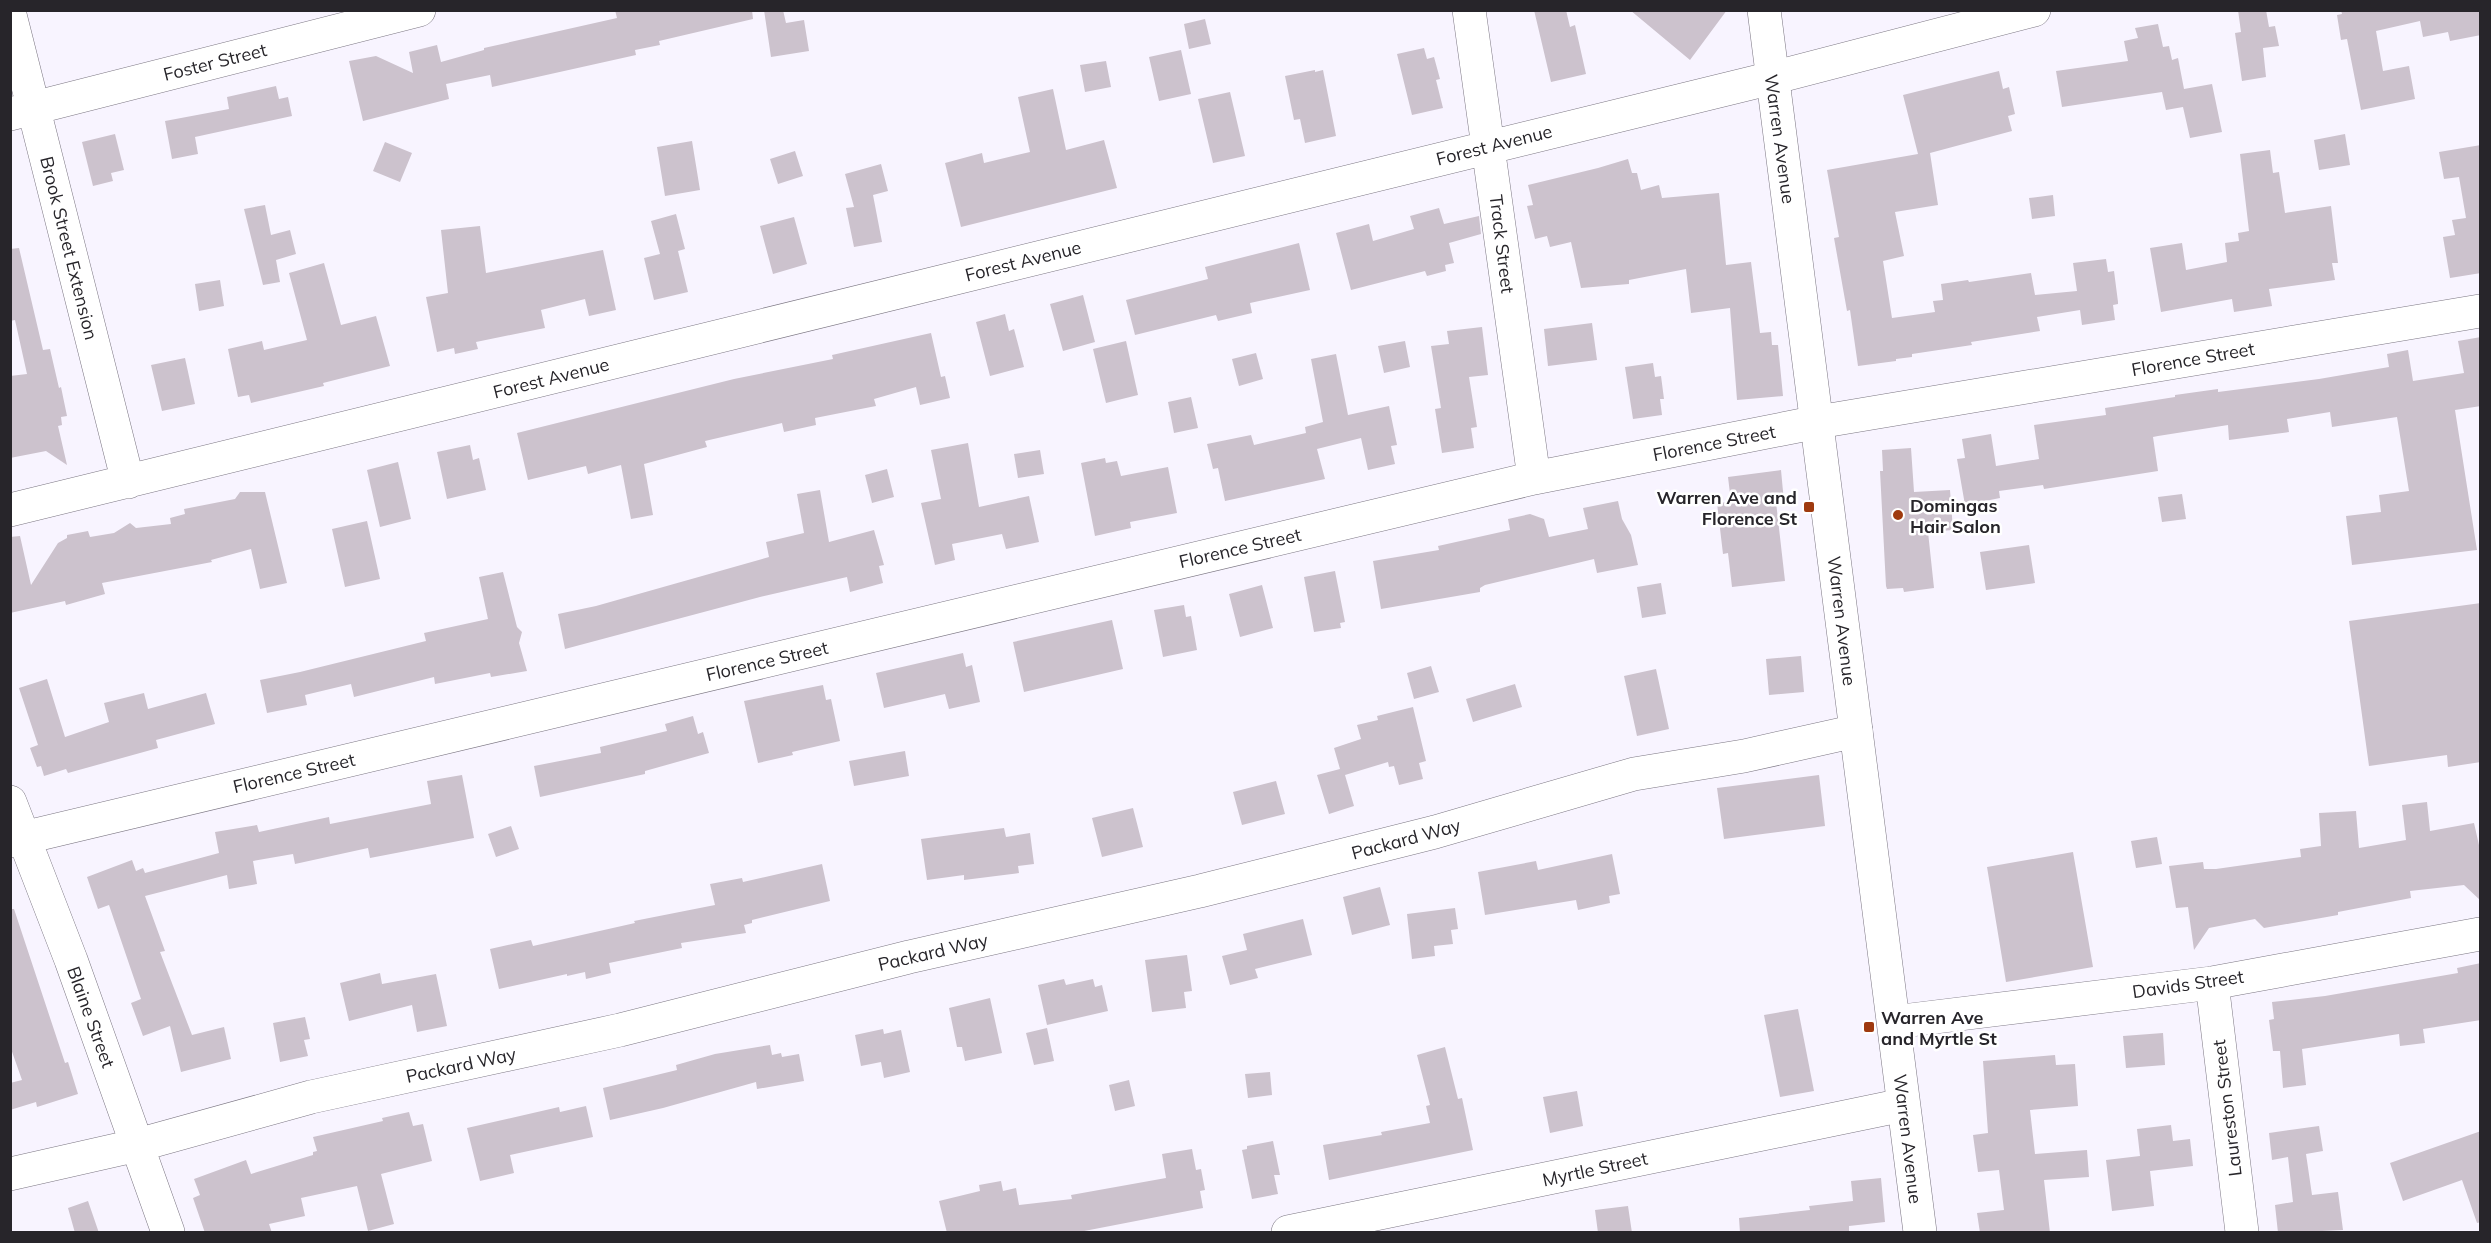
<svg xmlns="http://www.w3.org/2000/svg" width="2491" height="1243" font-family="Mulish,sans-serif">
<style>
.building{fill:#ccc2cd}
.lines{fill:none;stroke-linecap:round;stroke-linejoin:round}
.minor-casing{stroke:#7c7783;stroke-width:34}
.major-casing{stroke:#7c7783;stroke-width:34}
.minor{stroke:#fff;stroke-width:33}
.major{stroke:#fff;stroke-width:33}
.poi-dot{fill:#9f3a0f;stroke:#fff;stroke-width:2}
.labels{text-anchor:middle;dominant-baseline:central;stroke-width:5;stroke-linejoin:round;paint-order:stroke}
.street-label{font-size:18px;fill:#27252a;stroke:#fff}
.poi-label{font-size:18px;font-weight:bold;fill:#27252a;stroke:#fff;text-anchor:start}
</style>
<rect width="100%" height="100%" fill="#f8f4ff"/>
<path class="building" d="M615 10H752L753 19 659 41 660 45 635 50 636 55 492 87 490 75 446 84 449 99 363 121 349 61 376 56 413 73 409 52 437 45 441 62 484 50V48L617 18Z
M764 10H783L786 23 804 20 809 51 771 57Z
M1534 10H1566L1570 27 1575 25 1586 74 1551 82Z
M1630 10H1727L1690 60Z
M2238 10H2266L2269 27 2275 26 2279 46 2263 48 2266 77 2242 81 2235 33 2241 32Z
M2341 10H2481V35L2450 41 2448 32 2423 37 2420 21 2376 31 2383 71 2409 66 2415 99 2361 110 2347 39 2341 40 2337 15 2342 14Z
M1205 19 1211 44 1189 49 1184 24Z
M2158 24 2163 47 2169 46 2172 60 2178 58 2184 89 2212 84 2222 132 2190 138 2183 107 2166 110 2162 92 2062 107 2056 71 2128 61 2124 41 2138 38 2135 28Z
M1424 48 1427 59 1434 57 1440 79 1436 80 1443 108 1412 115 1397 54Z
M1181 50 1191 94 1159 101 1149 57Z
M1106 61 1111 87 1085 92 1080 65Z
M1315 70V72L1323 70 1336 136 1305 143 1300 119 1294 120 1285 76Z
M1999 71 2003 89 2009 87 2015 114 2008 116 2012 131 1930 153 1938 205 1895 212 1904 256 1883 261 1892 318 1935 312 1933 301 1943 300 1941 284 1968 280 1969 282 2031 273 2035 295 2077 291 2073 263 2106 259 2108 272 2114 271 2118 302V304L2113 305 2115 320 2082 325 2080 310 2037 317 2040 331 1971 342 1972 345 1912 354V357L1896 359V361L1858 366 1850 310 1847 311 1834 238 1839 237 1827 170 1918 154 1903 95Z
M276 86 279 99 288 97 292 116 195 137 198 154 172 159 165 121 229 109 227 97Z
M1053 89 1066 150 1104 140 1117 188 961 227 945 163 982 153 984 163 1030 152 1018 97Z
M1230 92 1245 156 1213 163 1198 99Z
M115 134 124 170 111 173 113 181 93 186 82 142Z
M2345 134 2350 165 2319 170 2314 140Z
M692 141 700 190 665 196 657 147Z
M385 142 412 153 400 182 373 171Z
M2481 145V273L2450 278 2443 237 2455 235 2452 220 2466 218 2459 177 2444 179 2439 152Z
M2270 150 2273 173 2279 172 2285 213 2331 206 2338 263H2332L2335 280 2269 289 2272 306 2234 312 2232 299 2161 312 2150 248 2182 243 2186 270 2227 262 2225 243 2239 241 2238 233 2249 231 2240 154Z
M795 151 803 176 778 184 770 159Z
M1628 159 1632 173H1637L1641 190 1659 185 1662 198 1719 193 1726 265 1751 262 1760 333 1771 332 1772 345H1778L1783 396 1737 400 1730 308 1691 313 1686 269 1629 280V284L1581 288 1571 242 1550 247 1547 236 1535 239 1527 206 1533 205 1528 185 1598 168Z
M881 164 888 191 873 195 882 242 854 247 846 208 854 207 845 174Z
M2053 195 2055 216 2032 219 2029 198Z
M265 205 271 235 290 230 296 254 276 260 280 282 263 285 244 209Z
M1439 208 1444 224 1479 216 1481 234 1449 243 1454 263 1445 265 1446 271 1427 276 1425 271 1351 290 1336 233 1369 224 1373 241 1414 229 1410 216Z
M676 214 685 249 678 251 688 292 654 300 644 258 660 254 651 221Z
M794 217 807 264 773 274 760 226Z
M480 226 486 273 603 250 616 310 589 316 585 299 541 310 545 328 476 342 478 349 455 354 454 348 437 352 426 297 448 293 441 230Z
M1299 243 1310 290 1250 303 1252 313 1218 321 1216 315 1135 335 1126 300 1208 279 1205 267Z
M19 248 43 350 50 349 59 388 61 387 67 416 61 417 62 425 58 426 67 465 46 451 10 458V376L27 374 15 320 10 321V249Z
M324 263 341 325 376 316 390 366 323 383 324 386 251 403 249 395 238 397 228 349 262 341 264 350 307 340 289 273Z
M220 280 224 306 199 311 195 284Z
M1083 295 1095 342 1063 351 1050 304Z
M1005 314 1009 331 1014 329 1024 367 990 376 976 322Z
M1592 323 1597 360 1548 366 1544 329Z
M1482 327 1488 375 1469 377 1477 427 1471 428 1474 448 1442 453 1435 409 1441 408 1431 346 1449 344 1447 331Z
M931 333 941 377 945 376 950 398 920 405 916 387 874 399 876 406 815 418 816 425 784 432 782 423 705 441 707 447 644 464 653 515 631 519 621 465 588 474 586 466 528 480 517 433 734 379 833 359 832 355Z
M2481 337V406L2455 410 2477 550 2352 565 2346 516 2381 512 2379 495 2409 491 2397 417 2332 427 2330 412 2287 419 2289 432 2229 440 2228 425 2158 436 2153 437 2158 471 2044 489 2043 485 1999 491 2000 498 1965 505 1957 459 1965 458 1962 439 1991 434 1996 466 2039 459 2034 425 2106 415 2105 408 2175 397V395L2218 389V392L2319 379 2389 367 2387 354 2408 350 2413 381 2464 373 2458 341Z
M1126 341 1138 395 1106 403 1093 349Z
M1405 341 1410 367 1384 373 1378 346Z
M1256 353 1263 379 1239 386 1232 359Z
M1336 354 1348 415 1389 406 1397 445 1391 446 1395 464 1368 470 1361 438 1317 449 1325 479 1225 501 1218 468 1213 469 1207 444 1251 435 1254 445 1306 433 1305 427 1323 422 1311 359Z
M185 358 195 404 162 411 151 365Z
M1653 363 1655 377 1661 376 1664 399H1660L1662 415 1633 419 1625 367Z
M1191 397 1198 428 1174 433 1168 402Z
M968 443 979 507 1029 496 1039 542 1006 549 1002 534 952 544 955 560 935 565 921 503 941 499 931 450Z
M470 445 473 460 479 458 486 490 447 499 437 452Z
M1911 448 1914 492 1950 490 1953 530 1928 532 1934 588 1904 592 1903 588 1887 589 1886 586 1880 471H1883L1882 450Z
M1040 450 1044 474 1018 478 1014 454Z
M1105 458 1106 463 1117 461 1121 476 1168 467 1177 513 1130 522 1131 528 1095 536 1081 463Z
M398 462 411 519 380 527 367 470Z
M887 469 894 497 872 503 865 475Z
M1781 470 1784 502H1776L1785 581 1732 587 1728 553 1723 554 1717 503 1731 502 1728 477Z
M820 490 829 542 874 530 884 565 879 566 883 583 850 592 847 577 760 597 565 649 558 614 596 606 769 557 766 542 804 533 797 494Z
M240 492H265L287 583 260 589 251 549 211 560 212 562 102 583 105 594 66 605 65 601 10 613V537L20 536 31 585 58 543 67 538V535L88 531 90 537 114 533 130 523 136 528 171 524 170 518 185 514 184 509 235 499Z
M2182 494 2186 519 2162 522 2158 497Z
M1618 501 1622 519 1631 535 1638 565 1597 573 1594 559 1485 585 1480 588V592L1381 609 1373 561 1439 550 1438 546 1510 530 1508 519 1530 514 1544 519 1549 537 1588 529 1583 508Z
M367 521 380 579 345 587 332 529Z
M2029 545 2035 583 1986 590 1980 552Z
M1335 571 1345 622 1340 623 1341 628 1314 632 1304 577Z
M503 572 517 627 522 632 519 643 527 671 491 677 490 673 435 684 434 677 354 697 351 684 305 695 307 705 267 713 260 680 300 672 426 641 424 633 488 619 479 577Z
M1661 583 1666 614 1642 618 1637 587Z
M1262 585 1273 628 1240 637 1229 594Z
M2481 603V762L2448 767 2447 755 2369 766 2349 621Z
M1184 605 1186 617 1191 616 1197 650 1163 657 1154 610Z
M1112 620 1123 669 1024 692 1013 642Z
M963 653 966 667 972 665 980 702 949 709 945 694 884 708 876 673Z
M1801 656 1804 692 1769 695 1766 659Z
M1431 666 1439 692 1414 699 1407 673Z
M1656 669 1669 729 1637 736 1624 676Z
M47 679 65 737 109 722 104 703 144 693 148 709 206 693 215 724 156 740 158 748 68 773 66 769 44 776 41 766 37 767 30 748 38 745 19 688Z
M1515 684 1522 707 1473 722 1466 699Z
M823 685 826 700 831 699 840 741 792 752 793 755 758 763 744 701Z
M1413 707 1426 761 1419 763 1423 779 1399 785 1394 766 1389 767 1388 762 1345 775 1354 806 1329 814 1317 775 1340 769 1334 748 1361 739 1357 725 1378 720 1377 716Z
M693 716 698 734 703 732 709 753 645 771V774L540 797 534 766 601 753 600 747 667 731 665 724Z
M905 751 909 776 854 786 849 761Z
M462 775 474 838 370 858 368 848 295 864 293 854 253 861 257 884 229 889 227 875 145 896 165 951 160 952 192 1035 224 1027 231 1059 181 1072 170 1026 143 1036 131 1003 141 999 109 905 98 909 87 877 132 860 136 871 143 868 145 873 219 853 215 832 257 825 259 832 329 817 330 824 431 804 427 781Z
M1819 775 1825 826 1724 839 1717 788Z
M1276 781 1285 814 1242 825 1233 792Z
M2427 802 2430 831 2474 823 2481 854V901L2464 885 2410 891 2411 898 2338 912V915L2264 928 2255 919 2209 928 2194 950 2188 907 2176 908 2169 866 2203 862 2204 869H2216L2301 857 2300 849 2321 846 2319 813 2356 811 2359 848 2406 840 2402 805Z
M1133 808 1143 847 1102 857 1092 818Z
M511 826 519 849 496 857 488 834Z
M1004 828 1006 837 1030 833 1034 864 1018 866 1019 873 964 880V875L927 880 921 839Z
M2157 837 2162 864 2136 868 2131 841Z
M2073 852 2093 967 2006 982 1987 867Z
M1612 854 1620 894 1609 896 1610 903 1578 910 1576 900 1485 915 1478 872 1536 861 1538 870Z
M822 864 830 901 752 920V923L744 925 746 933 681 943 682 948 609 963 611 973 586 979 585 972 567 976V974L499 989 490 949 531 940 533 946 635 923 634 921 715 905 710 884 742 878 743 882Z
M1380 887 1390 925 1352 935 1343 897Z
M1455 908 1458 929 1451 930 1453 944 1434 946 1435 956 1412 959 1407 914Z
M10 909H14L65 1063 68 1062 78 1094 37 1107 36 1102 10 1110V1083L22 1080 10 1046Z
M1303 919 1312 955 1255 969 1258 978 1230 985 1222 956 1247 950 1243 934Z
M1187 955 1192 991 1184 992 1186 1008 1152 1012 1145 960Z
M2481 963V1020L2423 1029 2425 1043 2400 1046 2399 1034 2302 1049 2306 1085 2283 1088 2280 1051H2273L2269 1020 2274 1019 2272 1002 2325 996 2458 973 2457 968Z
M380 973 382 984 436 974 447 1026 417 1032 412 1005 349 1021 340 983Z
M1064 979 1066 985 1093 979 1095 987 1102 985 1108 1011 1047 1025 1038 985Z
M990 998 1002 1053 965 1061 962 1047H957L949 1008Z
M1798 1009 1814 1091 1780 1097 1764 1015Z
M305 1017 310 1039 304 1040 308 1056 280 1062 273 1023Z
M1047 1028 1054 1061 1034 1065 1026 1033Z
M883 1029 884 1034 901 1030 910 1072 884 1078 881 1062 861 1066 855 1035Z
M2163 1033 2165 1065 2126 1068 2123 1036Z
M770 1045 772 1055 781 1053 782 1057 799 1054 804 1081 757 1089 756 1082 663 1108 610 1120 603 1088 677 1070 676 1065 715 1054Z
M1445 1047 1458 1099 1462 1098 1473 1150 1329 1180 1323 1145 1382 1135 1381 1132 1430 1123 1426 1106 1430 1105 1417 1055Z
M2055 1055 2056 1065 2075 1064 2078 1106 2030 1110 2035 1154 2087 1150 2089 1177 2044 1180 2050 1233H1980L1977 1213 2004 1210 1999 1170 1978 1172 1973 1135 1988 1133 1983 1061Z
M1270 1072 1272 1095 1248 1098 1245 1074Z
M1129 1080 1135 1106 1115 1111 1109 1085Z
M1577 1091 1583 1126 1550 1133 1543 1097Z
M586 1106 593 1137 510 1155 514 1173 480 1181 467 1128 559 1107 560 1112Z
M409 1112 413 1126 423 1124 432 1161 381 1174 394 1224 368 1231 357 1186 301 1198 305 1216 269 1224 272 1233H205L193 1198 200 1195 194 1179 246 1160 251 1174 313 1155V1152L317 1151 313 1137 383 1121 382 1118Z
M2171 1125 2173 1141 2190 1139 2193 1166 2150 1171 2154 1206 2112 1211 2106 1160 2140 1156 2137 1129Z
M2319 1126 2323 1151 2306 1154 2312 1195 2338 1192 2343 1230 2278 1233 2275 1205 2293 1202 2288 1157 2272 1160 2269 1133Z
M2481 1131V1222L2477 1223 2462 1180 2403 1201 2390 1163Z
M1273 1141 1280 1175H1274L1278 1194 1252 1199 1242 1150 1247 1149V1146Z
M1192 1149 1196 1170 1201 1169 1205 1190 1200 1191 1203 1208 1074 1233H947L939 1201 980 1191 979 1185 1001 1181 1003 1191 1016 1188 1019 1205 1072 1199 1071 1195 1166 1178 1162 1154Z
M1881 1178 1885 1222 1849 1226V1233H1740L1739 1218 1810 1210 1809 1206 1853 1201 1851 1181Z
M88 1201 99 1233H75L68 1208Z
M1628 1206 1632 1233H1598L1595 1210Z"/>
<g class="lines">
<defs>
<path id="minor" d="M1469 10 1534 478
M10 15 128 482
M10 114 419 10
M10 510 1772 78 2034 10
M10 802 71 960 168 1232
M10 841 1534 478 1818 422 2480 311
M2212 983 2242 1232
M1894 1022 2212 983 2480 934
M10 1174 138 1145 311 1097 620 1030 909 957 1200 891 1435 832 1634 774 1744 756 1856 731
M1288 1232 1903 1105"/>
<path id="major" d="M1764 10 1920 1232"/>
</defs>
<use href="#minor" class="minor-casing"/>
<use href="#major" class="major-casing"/>
<use href="#minor" class="minor"/>
<use href="#major" class="major"/>
</g>
<g class="poi-dot">
<rect x="1803" y="501" width="12" height="12" rx="3"/>
<circle cx="1898" cy="515" r="6"/>
<rect x="1863" y="1021" width="12" height="12" rx="3"/>
</g>
<g class="labels">
<g class="street-label">
<text transform="translate(215 62) rotate(-14)">Foster Street</text>
<text transform="translate(1780 139) rotate(82)">Warren Avenue</text>
<text transform="translate(1494 145) rotate(-14)">Forest Avenue</text>
<text transform="translate(1502 244) rotate(83)">Track Street</text>
<text transform="translate(69 248) rotate(76)">Brook Street Extension</text>
<text transform="translate(1023 261) rotate(-14)">Forest Avenue</text>
<text transform="translate(2193 359) rotate(-10)">Florence Street</text>
<text transform="translate(551 378) rotate(-14)">Forest Avenue</text>
<text transform="translate(1714 443) rotate(-11)">Florence Street</text>
<text transform="translate(1240 548) rotate(-13)">Florence Street</text>
<text transform="translate(1842 621) rotate(83)">Warren Avenue</text>
<text transform="translate(767 661) rotate(-13)">Florence Street</text>
<text transform="translate(294 773) rotate(-13)">Florence Street</text>
<text transform="translate(1406 839) rotate(-15)">Packard Way</text>
<text transform="translate(933 952) rotate(-13)">Packard Way</text>
<text transform="translate(2188 984) rotate(-8)">Davids Street</text>
<text transform="translate(91 1017) rotate(70)">Blaine Street</text>
<text transform="translate(461 1065) rotate(-12)">Packard Way</text>
<text transform="translate(2227 1108) rotate(-97)">Laureston Street</text>
<text transform="translate(1908 1139) rotate(83)">Warren Avenue</text>
<text transform="translate(1595 1169) rotate(-12)">Myrtle Street</text>
</g>
<g class="poi-label">
<text x="1797" y="497" text-anchor="end">Warren Ave and<tspan x="1797" dy="21">Florence St</tspan></text>
<text x="1910" y="505">Domingas<tspan x="1910" dy="21">Hair Salon</tspan></text>
<text x="1881" y="1017">Warren Ave<tspan x="1881" dy="21">and Myrtle St</tspan></text>
</g>
</g>
<rect width="2491" height="1243" fill="none" stroke="#27252a" stroke-width="24"/>
</svg>
